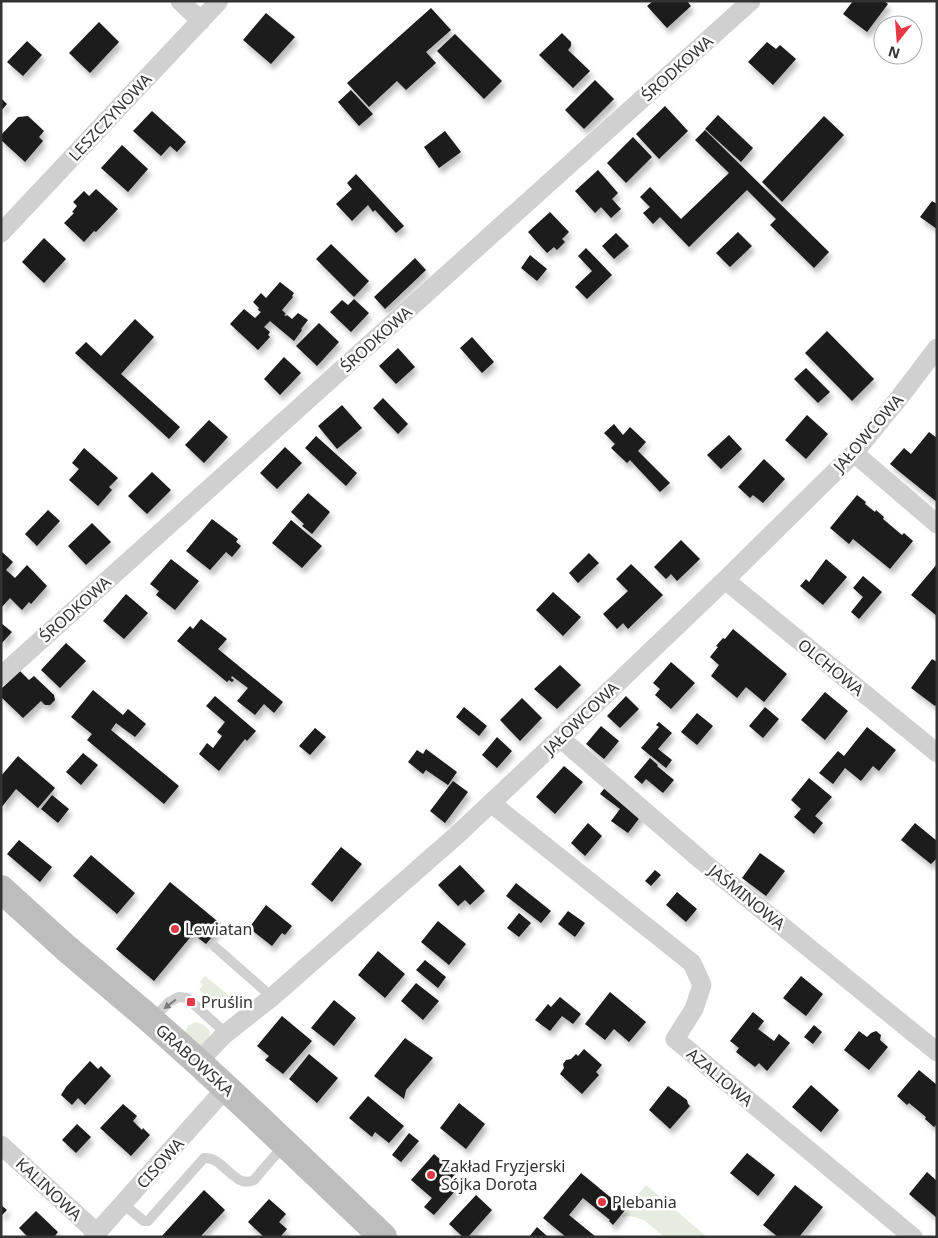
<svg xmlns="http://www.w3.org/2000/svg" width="938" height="1238" font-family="'Noto Sans',sans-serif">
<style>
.green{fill:#e6ecdf}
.building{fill:#1a1a1a;filter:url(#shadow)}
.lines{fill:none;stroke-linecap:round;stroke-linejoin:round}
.lane{stroke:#d0d0d0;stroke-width:10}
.street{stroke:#d0d0d0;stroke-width:19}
.secondary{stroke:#bdbdbd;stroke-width:28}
.oneway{fill:#7a7a7a}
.poi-dot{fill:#e63946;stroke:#fff;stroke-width:2}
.labels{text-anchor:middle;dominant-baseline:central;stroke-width:5;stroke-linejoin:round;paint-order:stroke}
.street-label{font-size:16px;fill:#333;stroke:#fff}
.poi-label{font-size:16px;fill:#333;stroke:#fff;text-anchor:start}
</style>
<defs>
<filter id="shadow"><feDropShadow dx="3" dy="5.5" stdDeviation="2.5" flood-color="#0004"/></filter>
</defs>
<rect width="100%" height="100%" fill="#fff"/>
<path class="green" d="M205 976 238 1003 221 1008 199 990 203 985 200 982Z
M195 1022 204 1025 210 1031 209 1038 203 1046H195L184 1034 188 1026Z
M646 1185 707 1237H664L644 1220 630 1216 621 1217Z"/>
<path class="building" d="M653 1H687L691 6 667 28 647 6Z
M853 1H884L888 4 867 32 843 14Z
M431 8 451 30 426 52 436 63 406 90 397 81 369 107 347 83Z
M266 13 295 37 271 64 243 40Z
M99 22 119 42 90 73 69 53Z
M562 33 571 42V46L568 50 590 71 573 88 539 55Z
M455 34 502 81 484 99 437 51Z
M27 41 42 55 23 76 7 62Z
M767 42 776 49 780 45 796 59 773 85 748 62Z
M595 80 614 99 584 129 565 110Z
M351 90 373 114 359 126 338 102Z
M1 98 7 104 1 111Z
M665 106 688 131 659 159 636 134Z
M152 111 186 142 177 152 170 146 161 156 133 131Z
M718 115 753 148 741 162 705 129Z
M28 116 44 131 39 137 43 141 25 162 1 140V135L18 117Z
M824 116 844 135 782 202 762 182Z
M705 130 829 252 814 268 770 225 776 219 747 190 689 247 660 217 653 224 643 213 650 207 640 197 650 187 681 219 729 173 695 140Z
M445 131 461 152 439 168 424 147Z
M633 137 652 157 626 183 607 163Z
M122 145 148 169 128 192 101 168Z
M598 170 618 193 612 199 621 209 611 218 601 207 595 213 575 191Z
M356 174 404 226 396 233 375 210 373 212 368 205 352 221 336 204 352 189 347 183Z
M96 189 118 209 96 232 94 231 84 242 64 223 74 213 72 212 77 206 73 202 84 191 89 196Z
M932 201 937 204V229L920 217Z
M550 212 569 232 562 239 565 242 557 250 554 247 547 253 528 232Z
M738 232 752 246 730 267 716 253Z
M616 233 629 246 614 259 602 246Z
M44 238 66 259 44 283 22 262Z
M331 244 369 281 354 297 316 259Z
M586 248 612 275 587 299 575 287 592 271 578 256Z
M530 255 547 269 537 281 521 268Z
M415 258 426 270 385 309 374 297Z
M280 282 294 293 292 296 293 297 282 310 286 314 284 315 286 316 287 315 292 319 298 313 308 320 301 329 302 330 294 341 270 321 264 327 270 332 268 335 270 337 258 350 230 324 244 309 255 318 261 312 258 310 259 308 253 302 261 293 266 298Z
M354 299 369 313 351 332 330 312 342 300 348 305Z
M135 319 154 337 121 374 180 427 169 439 75 353 86 342 101 356Z
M319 323 339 342 317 366 296 346Z
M827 331 874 379 852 401 805 353Z
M472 337 494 362 482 373 460 348Z
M398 348 415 367 396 384 379 366Z
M284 357 301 373 280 395 264 379Z
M806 368 830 392 818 403 794 379Z
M383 398 408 424 398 434 373 408Z
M342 405 362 428 337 449 318 426Z
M807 415 828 434 806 459 785 440Z
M209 420 228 437 204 463 185 445Z
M614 424 623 435 630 427 646 442 638 451 670 483 660 492 630 460 627 463 611 448 615 444 604 433Z
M929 432 937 438V502L890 464 904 448 911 454Z
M729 435 742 449 721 469 707 455Z
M316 436 357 473 346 486 305 448Z
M285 447 302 463 277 489 260 473Z
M84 448 118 478 109 487 112 490 98 506 69 480 79 469 72 463Z
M764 459 785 479 763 503 753 495 750 498 738 487Z
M152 472 171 490 147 514 128 496Z
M308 493 330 512 312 534 302 526 304 524 291 512Z
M857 495 866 502 865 504 875 512 876 510 884 517 883 519 902 535 904 533 913 541 890 569 853 539 849 544 830 528Z
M48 510 60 521 37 546 25 534Z
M212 519 238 539 236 542 241 546 232 557 226 552 210 570 186 551Z
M291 520 322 546 302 568 272 543Z
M92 523 111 542 86 565 68 546Z
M681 540 700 559 677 581 671 574 666 579 654 567Z
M1 551 13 562 6 570 15 578 27 565 47 586 31 604 29 602 22 610 10 598 1 608Z
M589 553 599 563 578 583 569 573Z
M171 559 199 581 175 610 156 595 159 591 150 584Z
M826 559 847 577 823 605 800 586 806 579 809 582Z
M631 564 663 595 628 629 623 623 617 629 603 614 628 591 616 579Z
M937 564V616L911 595Z
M863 576 882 592 859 619 851 612 863 597 853 588Z
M553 592 581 617 563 636 536 610Z
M126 594 148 613 124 639 103 621Z
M201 619 227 639 218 649 283 702 274 713 264 704 255 715 237 701 248 688 232 676 231 678 234 680 232 682 229 680 227 682 177 641 190 626 193 629Z
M1 623 12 632 1 644Z
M733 629 787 674 764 702 746 687 737 698 711 676 719 665 710 657 718 647 716 646 723 638 725 639Z
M66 643 86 661 60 688 41 670Z
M932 659 937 662V703L935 706 911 688Z
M671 662 695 683 671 709 655 695 660 689 653 683Z
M560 665 581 685 557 709 534 689Z
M20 671 29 680 34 676 54 695 55 700 50 705H45L41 701 23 718 1 697V689Z
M93 690 123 715 128 709 146 724 135 737 116 723 111 730 179 786 164 804 87 740 92 734 71 717Z
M825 692 848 711 825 740 801 720Z
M215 696 256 731 247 741 245 739 219 771 199 754 207 743 213 748 222 736 217 732 225 722 206 706Z
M626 696 639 709 620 728 607 716Z
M522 698 542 718 520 741 500 720Z
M464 707 487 726 479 736 456 717Z
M765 707 779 719 763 738 749 726Z
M697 713 713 726 697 745 681 732Z
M659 722 672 733 658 749 672 760 666 768 641 748 659 727 656 725Z
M601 726 619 741 604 759 586 744Z
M867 727 896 750 879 771 873 766 861 781 845 768 833 784 819 773 838 751 844 756Z
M315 728 326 737 310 755 299 746Z
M497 737 512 751 497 768 482 755Z
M426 749 457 772 448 785 426 770 423 774 408 762 417 750 423 754Z
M83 753 98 765 81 785 66 772Z
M18 756 55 788 38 808 16 789 1 808V776Z
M650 758 658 765 657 766 674 780 663 793 646 779 642 784 634 777Z
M564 766 583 782 555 814 536 797Z
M809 778 832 797 815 816 823 823 814 834 794 817 801 809 791 800Z
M453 781 468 792 445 823 430 811Z
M607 785 644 812 628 833 611 821 620 809 600 794Z
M52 795 69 809 58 823 41 809Z
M588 823 602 836 585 856 571 843Z
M915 823 937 841V858L931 864 901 840Z
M19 840 52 867 40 882 7 854Z
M341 847 362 864 332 902 311 884Z
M760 853 785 871 766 896 742 878Z
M91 855 135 893 117 914 73 876Z
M460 865 485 891 470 905 465 900 458 906 438 885Z
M655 870 661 875 651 886 645 881Z
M170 882 222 925 206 944 193 934 154 981 116 949Z
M516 883 551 911 541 923 506 896Z
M677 892 697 909 686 922 666 905Z
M266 905 292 926 285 935 282 933 272 946 249 928Z
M568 911 585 923 575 937 558 924Z
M519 913 531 923 519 937 507 928Z
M438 921 466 944 449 965 421 942Z
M378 951 405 974 385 998 358 975Z
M425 960 446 977 438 988 416 970Z
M801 976 823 994 806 1016 783 998Z
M416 983 439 1001 423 1020 401 1001Z
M610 992 646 1022 629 1042 614 1029 605 1040 585 1024Z
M560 997 581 1014 573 1024 562 1016 550 1031 535 1020 548 1004 551 1007Z
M334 1000 356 1018 334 1046 311 1028Z
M753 1012 764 1021 758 1029 774 1041 779 1034 790 1043 767 1071 759 1063 755 1067 736 1052 739 1048 730 1041Z
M282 1016 312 1041 283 1074 265 1060 269 1056 257 1046Z
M814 1025 822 1032 813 1044 804 1037Z
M859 1031 867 1037 871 1033 876 1031 881 1035 880 1040 888 1047 869 1070 844 1050Z
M405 1038 433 1058 406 1090 404 1099 374 1076Z
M584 1049 602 1065 596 1072 599 1075 582 1094 560 1074 564 1068 563 1064 566 1060 571 1059 576 1054 578 1056Z
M309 1054 338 1078 317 1103 289 1079Z
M90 1061 98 1069 101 1066 111 1076 85 1105 78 1098 72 1105 61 1095 66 1087Z
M919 1070 937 1085V1124L934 1127 925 1119 926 1117 909 1103 907 1105 897 1096Z
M811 1085 839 1110 821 1132 792 1107Z
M668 1086 687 1100 688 1104 690 1106 670 1129 649 1110Z
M368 1096 404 1126 389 1143 375 1132 372 1137 349 1118Z
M459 1103 485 1124 466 1149 440 1128Z
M123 1104 137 1116 133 1121 142 1130 143 1128 150 1135 131 1156 100 1128Z
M77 1124 91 1137 76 1153 62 1140Z
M409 1133 419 1141 401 1162 392 1155Z
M747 1153 775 1175 758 1196 730 1173Z
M434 1154 456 1173 448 1183 456 1190 434 1215 424 1207 432 1198 411 1180Z
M927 1172 937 1181V1218L909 1194Z
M581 1173 621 1206 622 1205 626 1209 613 1225 609 1221 610 1220 583 1198 569 1215 596 1237H566L543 1218Z
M795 1185 823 1207 799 1237H778L763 1225Z
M204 1190 225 1210 200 1237H161Z
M476 1195 492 1210 468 1237H463L449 1224Z
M269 1199 286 1214 279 1222 287 1229 280 1237H264L248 1222Z
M1 1205 7 1210 1 1216Z
M36 1211 58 1232 54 1237H28L19 1228Z
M537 1227 548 1237H529Z"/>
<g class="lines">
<path class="lane" d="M215 947 272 997
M152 1020 169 1002 179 997 187 998 219 1027 224 1035
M123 1204 144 1221H148L204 1158C223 1156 235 1190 254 1180L285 1144"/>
<path class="street" d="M180 1 201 21
M1 233 219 1
M854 453 937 524
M725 580 937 753
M1 676 751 1
M560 738 702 861 937 1052
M491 803 692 963 702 985 694 1009 675 1039 913 1237
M198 1062 224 1035 272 997 457 835 560 738 725 580 854 453 899 398 937 348
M1 1145 97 1233
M93 1237 226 1088"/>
<path class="secondary" d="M1 889 66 948 151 1020 198 1062 255 1115 383 1237"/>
</g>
<defs><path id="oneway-solid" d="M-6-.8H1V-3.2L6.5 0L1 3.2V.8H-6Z" transform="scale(1.25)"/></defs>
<use class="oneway" href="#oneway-solid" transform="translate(170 1004) rotate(143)"/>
<g class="poi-dot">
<circle cx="175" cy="929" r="5"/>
<rect x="186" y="997" width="10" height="10" rx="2.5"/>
<circle cx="431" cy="1175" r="5"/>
<circle cx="602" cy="1202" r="5"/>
</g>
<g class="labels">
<g class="street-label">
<text transform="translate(677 68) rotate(-42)">ŚRODKOWA</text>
<text transform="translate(110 117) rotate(-47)">LESZCZYNOWA</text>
<text transform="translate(376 339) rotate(-42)">ŚRODKOWA</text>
<text transform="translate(868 433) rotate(-49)">JAŁOWCOWA</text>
<text transform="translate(75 609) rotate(-42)">ŚRODKOWA</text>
<text transform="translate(831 667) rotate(39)">OLCHOWA</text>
<text transform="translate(581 718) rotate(-44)">JAŁOWCOWA</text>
<text transform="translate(747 897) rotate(39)">JAŚMINOWA</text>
<text transform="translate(195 1060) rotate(42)">GRABOWSKA</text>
<text transform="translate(720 1077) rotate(40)">AZALIOWA</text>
<text transform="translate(160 1163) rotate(-48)">CISOWA</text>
<text transform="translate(49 1189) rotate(43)">KALINOWA</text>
</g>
<g class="poi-label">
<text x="185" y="929">Lewiatan</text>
<text x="201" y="1002">Pruślin</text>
<text x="441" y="1166">Zakład Fryzjerski<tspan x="441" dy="18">Sójka Dorota</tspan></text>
<text x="612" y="1202">Plebania</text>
</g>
</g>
<rect width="938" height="1238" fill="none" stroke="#333333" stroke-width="5"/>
<g transform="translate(898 40) rotate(197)"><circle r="24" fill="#ffffff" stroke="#adadad"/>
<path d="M0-4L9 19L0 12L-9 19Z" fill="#e63946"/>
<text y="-8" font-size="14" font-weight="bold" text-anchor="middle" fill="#333333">N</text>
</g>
</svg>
